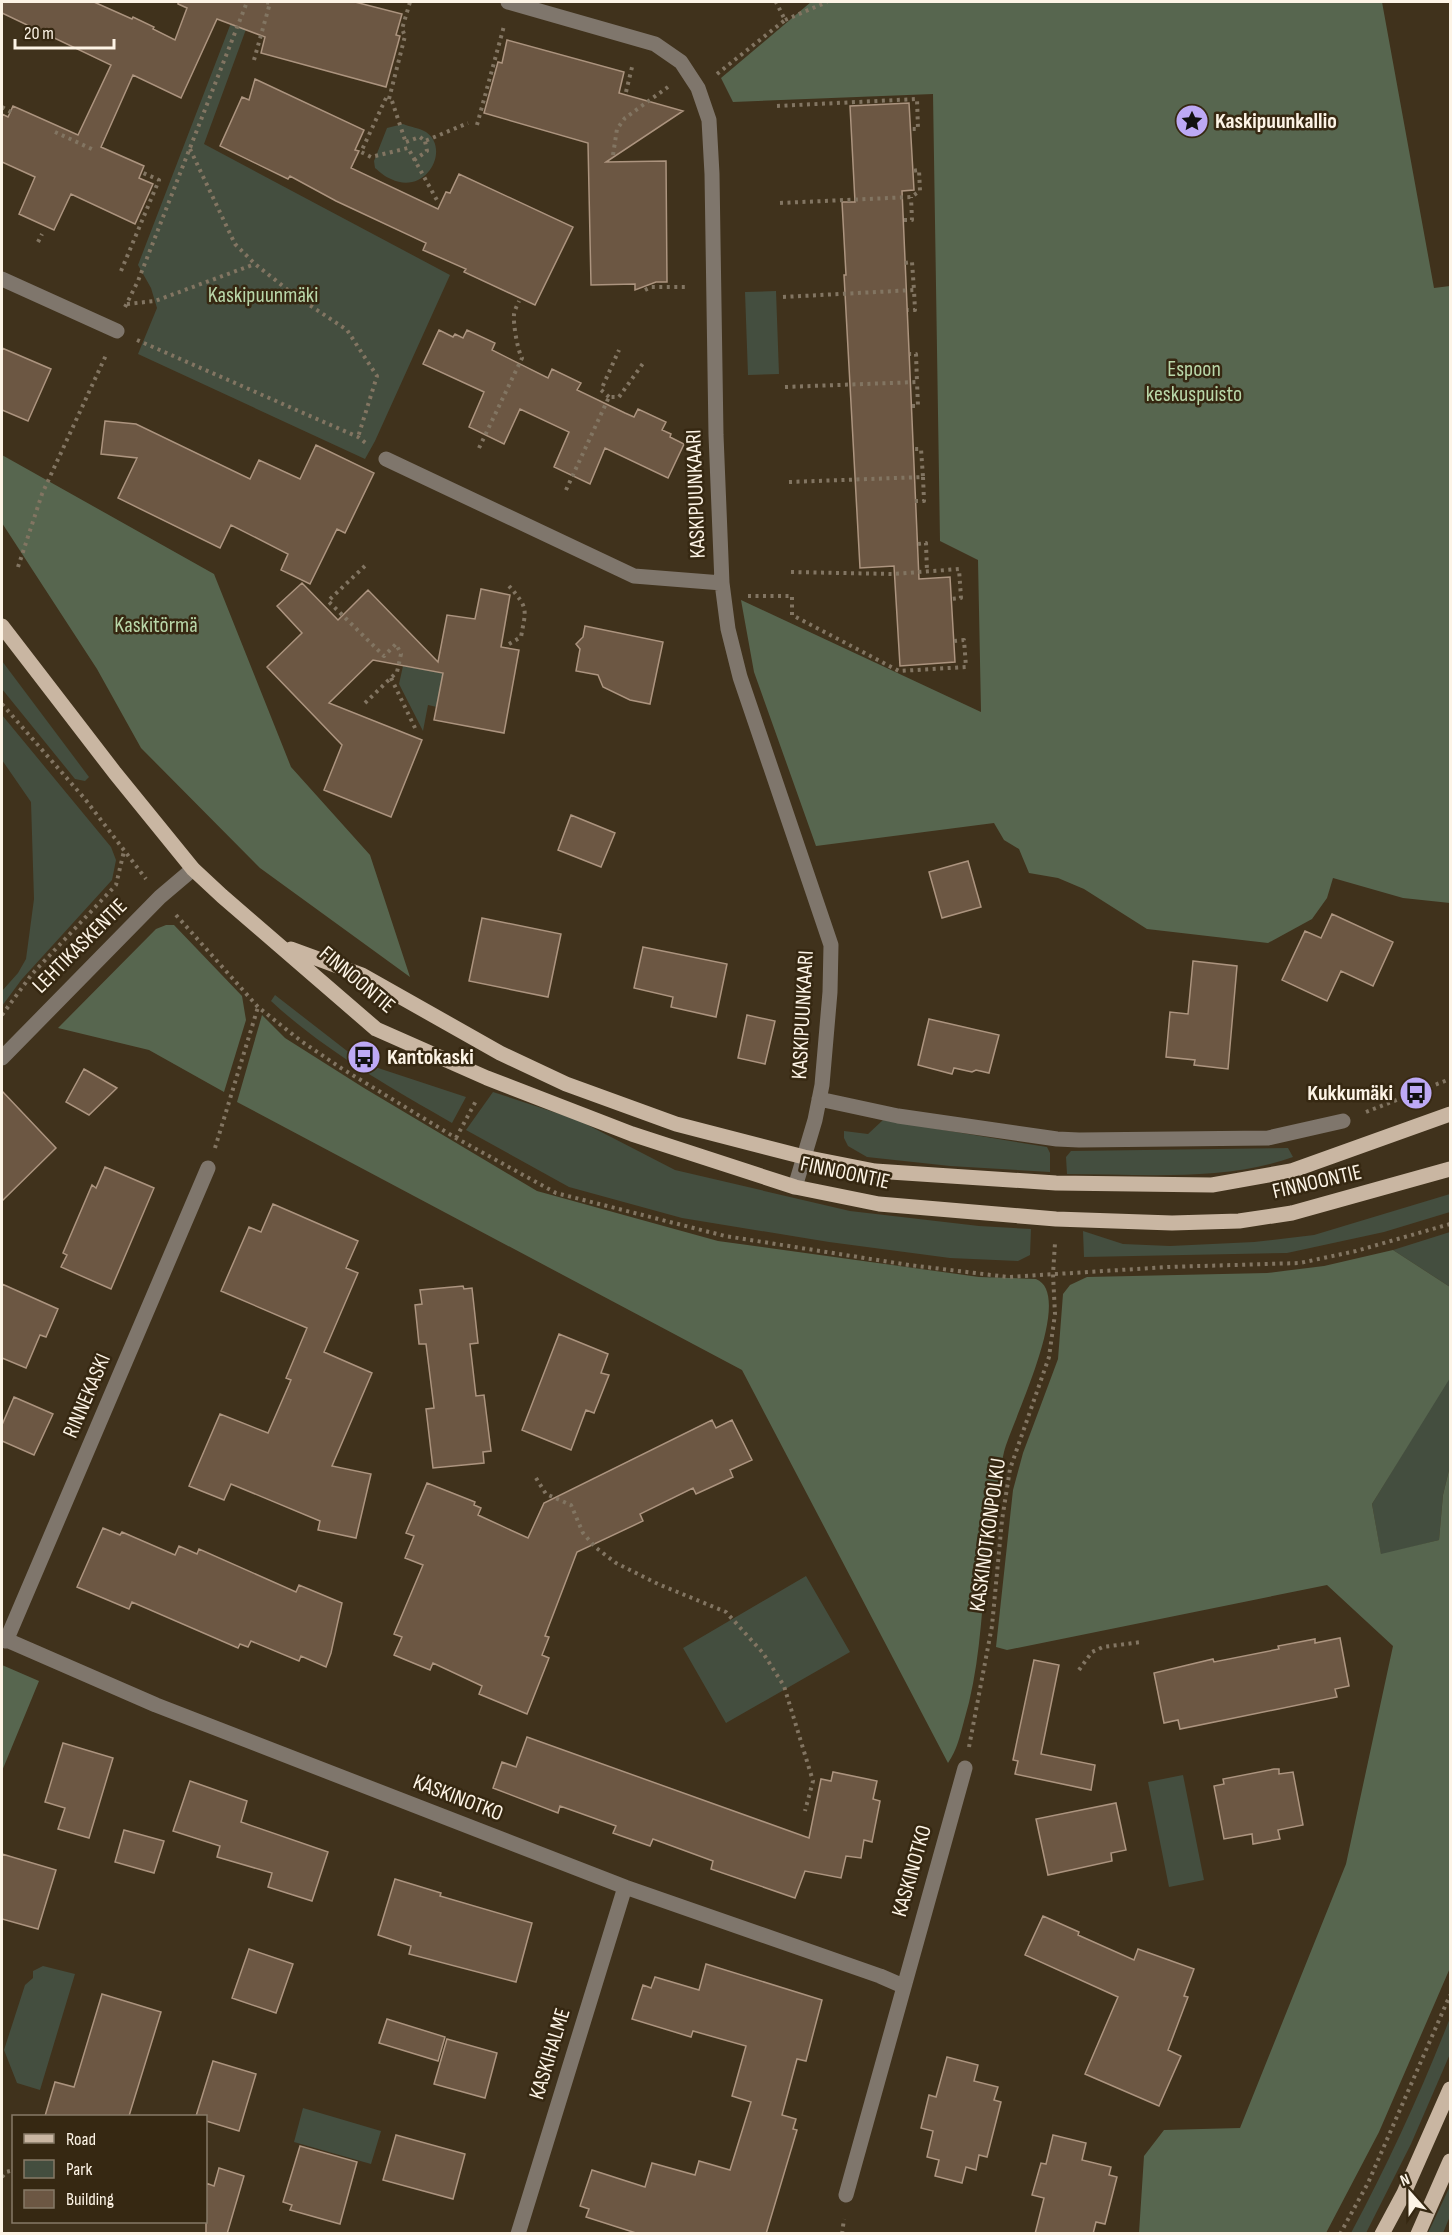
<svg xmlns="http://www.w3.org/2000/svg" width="1452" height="2235" font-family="'Sofia Sans Condensed',sans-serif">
  <rect width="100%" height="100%" fill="#40321c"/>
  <!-- green -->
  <path fill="#444e3f" d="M239,2H256L204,144L450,275L375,441L365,459L138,354L157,308L151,288L138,265Z
    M403,124C410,127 420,128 426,132C451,149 426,196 391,179C385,177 380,172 375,168L374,161L387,128Z
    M776,291L779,374L748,375L745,292Z
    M2,661L89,777L85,781L75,779L2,689Z
    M403,666L443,673L437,707L428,705L423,731L399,684Z
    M2,715L111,847L116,860L112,880L22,979L2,1006V991L18,973L26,959L34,899L31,802L2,760Z
    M275,995L351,1054L372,1066L466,1097L452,1123C388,1086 325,1051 271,1001Z
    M493,1092L578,1120L675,1170L850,1211L979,1226L1031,1229L1030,1255L1018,1261L950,1258L829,1242L682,1218L569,1187L466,1130Z
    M883,1120L1047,1147L1050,1153V1172L950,1166L867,1157L848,1146L844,1138V1131L868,1134Z
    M1288,1148L1293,1157C1224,1182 1139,1174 1067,1174L1066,1157L1071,1151Z
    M1450,1194V1212L1384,1232L1287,1253L1084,1257L1083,1231L1123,1244L1170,1246L1254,1242L1314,1235Z
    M1450,1232V1287L1393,1250Z
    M1450,1376V1466L1443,1495L1439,1540L1381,1555L1372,1504Z
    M806,1576L850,1652L726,1723L683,1648Z
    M1183,1775L1204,1880L1169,1887L1148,1782Z
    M43,1966L75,1974L40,2090L17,2083L4,2050L25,1985L33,1978V1971Z
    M1450,2018V2054L1411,2144L1366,2233H1351C1388,2164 1421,2092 1450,2018Z
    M303,2108L381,2131L371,2164L294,2142Z
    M1450,2186V2216L1443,2233H1428Z"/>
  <!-- forest -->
  <path fill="#57664f" d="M811,2H1382L1434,288L1450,286V903L1403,898L1333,878L1327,898L1312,919L1268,943L1147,929L1084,889L1058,878L1029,873L1019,849L1004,840L994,823L816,846L754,672L741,600L981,712L978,560L940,541L933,94L733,102L721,78Z
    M2,455L214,574L291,767L370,855L410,977L260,868L141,748L97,669L2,523Z
    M166,925H174L242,996L246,1020L224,1092L149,1050L58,1028L156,929Z
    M262,1015L285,1038L364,1088L537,1191L718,1241L979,1277L1036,1279C1076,1295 1011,1423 1004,1452C995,1490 989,1530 986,1569C981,1620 979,1671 964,1721C960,1736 957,1750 948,1763L742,1370L237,1102Z
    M1393,1250L1450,1287V1378L1372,1504L1381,1554L1439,1540L1443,1495L1450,1466V1968L1379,2132L1326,2233H1139L1144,2156L1164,2130L1240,2128L1346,1864L1393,1646L1327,1585L1007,1650L996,1647L1013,1490L1023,1453L1058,1359L1063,1294L1070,1285L1087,1277L1267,1273L1324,1266Z
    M2,1665L39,1681L2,1771Z"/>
  <!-- building -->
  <path fill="#6c5743" stroke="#ac947f" stroke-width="1.5" d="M2,2H94L132,19L133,17L154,27L153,29L175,40L187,8L178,4V2H355L402,14L396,35L400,36L386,87L261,53L265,37L217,19L181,98L133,75L101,147L144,166L139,178L153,184L135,224L71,194L54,230L19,214L35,177L2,162V114L8,117L13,106L78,135L111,65L2,13Z
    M507,40L624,72L619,93L683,111L606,162L666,161L667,282H656L635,290V284L591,285L588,143L484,113L498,62L502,63Z
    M255,79L364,130L355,150L359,151L351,168L438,209L446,192L450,193L459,174L573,227L535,305L464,272L466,269L423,250L426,243L336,201L290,176L288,179L220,146L242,97L249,100Z
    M909,103L914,190L902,191L919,579L950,577L955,662L900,666L894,566L860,568L844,275H846L842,202H855L850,106Z
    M439,330L453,337L455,334L463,338L467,330L495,343L492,350L548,378L552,369L581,383L577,390L625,413L634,417L638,409L666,422L662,430L671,434L670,437L684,444L668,478L605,448L590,484L554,467L569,432L520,409L504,444L469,427L484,392L423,364Z
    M2,348L51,369L28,421L2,410Z
    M105,421L136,424L250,479L259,460L300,479L316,445L374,473L345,533L337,529L310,584L281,570L288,554L231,525L220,548L118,498L137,458L101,454Z
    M302,583L338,620L368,590L438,662L447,615L475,619L481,589L510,595L501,647L519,650L504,733L434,720L443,673L373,660L329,703L422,740L391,817L324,790L342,745L267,667L302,633L277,606Z
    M585,626L663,642L650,704L630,700L603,687L598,675L576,671L580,649L576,644L583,637Z
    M571,815L615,833L601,867L558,850Z
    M968,861L981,907L942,918L929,872Z
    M1332,914L1393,942L1373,986L1341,971L1327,1001L1282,980L1305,931L1321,938Z
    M482,918L561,934L548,997L469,981Z
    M643,947L727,964L716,1017L671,1007L673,997L634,988Z
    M1193,961L1237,966L1228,1069L1194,1065L1195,1060L1166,1057L1170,1012L1188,1014Z
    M747,1015L775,1021L765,1064L738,1058Z
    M929,1019L999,1035L989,1073L976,1070L972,1072L954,1068L952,1074L918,1065Z
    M84,1069L117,1088L89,1115L66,1102Z
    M2,1091L56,1148L2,1201Z
    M105,1167L154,1188L111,1289L61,1267L67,1255L63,1253L92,1185L96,1188Z
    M273,1204L358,1241L346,1268L358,1273L324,1352L372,1373L332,1466L371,1474L356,1538L318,1530L320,1521L231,1484L224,1500L189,1486L220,1414L268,1433L291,1380L286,1378L307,1328L221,1291L249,1227L261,1232Z
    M2,1284L58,1309L46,1337L40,1335L26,1368L2,1358Z
    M463,1286L464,1289L472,1288L478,1343L470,1344L476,1396L484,1395L491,1451L483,1452L484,1463L433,1468L426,1409L434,1408L426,1344H419L415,1305L422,1304L420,1290Z
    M559,1334L608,1354L601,1373L609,1375L594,1413L586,1410L571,1450L522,1430Z
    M14,1397L53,1414L34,1455L2,1441V1425Z
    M712,1420L716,1428L732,1420L752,1460L730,1470L733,1477L696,1494L693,1488L640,1514L643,1521L577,1552L545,1636L549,1637L542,1655L549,1658L527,1714L479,1694L482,1686L433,1663L430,1670L394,1655L402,1637L394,1634L423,1565L405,1558L414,1536L406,1533L427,1483L475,1502L474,1505L481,1508L478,1515L528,1538L544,1503Z
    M103,1528L120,1535L122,1532L175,1555L179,1546L197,1554L199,1549L296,1592L299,1585L342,1603L331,1653L326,1667L301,1656L299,1661L251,1641L248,1647L240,1644L238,1648L132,1602L129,1609L77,1587Z
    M1340,1638L1349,1686L1335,1689L1337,1697L1180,1729L1178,1720L1164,1723L1154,1673L1213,1659L1214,1662L1279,1649L1278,1646L1315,1639V1643Z
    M1034,1660L1059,1665L1041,1754L1095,1765L1091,1790L1015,1774L1018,1761L1013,1760Z
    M527,1737L809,1838L821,1779L831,1781L833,1772L877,1781L873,1799L880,1801L872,1842L864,1840L861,1858L846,1856L841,1878L805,1871L795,1898L711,1869L713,1861L653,1839L650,1846L613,1833L616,1826L560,1806L558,1813L493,1788L502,1762L516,1767Z
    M63,1743L113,1758L89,1838L58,1829L65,1808L45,1802Z
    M1274,1769H1279V1774L1293,1772L1303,1825L1278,1830L1280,1839L1253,1844L1252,1834L1224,1839L1214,1786L1224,1784L1223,1779Z
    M190,1781L247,1801L241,1822L328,1852L312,1901L268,1887L272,1873L217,1857L220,1846L173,1831Z
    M1116,1803L1126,1850L1111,1853L1112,1861L1048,1875L1036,1819Z
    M124,1830L164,1841L154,1873L115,1862Z
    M2,1854L56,1870L38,1929L2,1919Z
    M395,1879L441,1893L440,1896L532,1923L516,1982L409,1954L411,1946L378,1935Z
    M1043,1916L1079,1932L1078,1935L1134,1960L1138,1949L1194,1969L1184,1996L1188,1997L1168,2050L1181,2056L1159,2106L1085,2074L1118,1997L1025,1955Z
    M249,1949L293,1964L276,2013L232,1998Z
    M706,1964L822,2000L806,2061L797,2059L782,2115L796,2119L793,2129L797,2130L766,2234H639L586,2217L589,2209L580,2206L592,2170L645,2187L652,2163L695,2175L699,2161L730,2170L751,2102L732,2096L746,2046L693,2031L691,2037L632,2019L643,1985L651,1988L655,1977L699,1990Z
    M102,1994L161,2012L129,2116H45L55,2082L74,2087Z
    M387,2019L445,2037L438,2061L379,2043Z
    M447,2039L497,2053L485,2098L434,2084Z
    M947,2057L978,2065L974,2081L998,2087L994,2100L1001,2102L987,2157L979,2155L976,2170L966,2167L962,2183L935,2176L939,2160L927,2157L933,2131L921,2128L929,2095L936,2097Z
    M213,2061L256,2074L239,2131L206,2121V2116H196Z
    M396,2135L465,2154L453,2199L383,2180Z
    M1053,2135L1086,2143L1082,2160L1111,2167L1109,2175L1117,2177L1105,2224L1096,2222L1093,2234H1035L1044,2198L1032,2195L1041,2163L1046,2164Z
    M300,2146L357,2162L340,2224L290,2210L292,2205L283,2202Z
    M219,2168L244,2176L227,2234H206V2183L214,2186Z"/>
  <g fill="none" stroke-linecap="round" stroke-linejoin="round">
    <!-- path -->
    <path stroke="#827562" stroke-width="4" stroke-dasharray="3 4.5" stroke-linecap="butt" d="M785,20L827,2
      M254,60L270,3L265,2
      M717,74L785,20L776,2
      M626,92L633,63
      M386,98L361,152L371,157L408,148L438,202
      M389,99L405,36L402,29L410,2
      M392,101L406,143
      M777,106L917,99L918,129H911
      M2,107L11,112
      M477,125L504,26
      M55,132L94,150
      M406,142L420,137L425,141L468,123
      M190,149L235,244L255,264L293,294L347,330L377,376L358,437
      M613,155L617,129L625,118L668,87
      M414,160L427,151L425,141
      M780,203L911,197L920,191L919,170L912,171
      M904,220H912L911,197
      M38,242L42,234
      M905,263L912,262L914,290
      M121,271L159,180L141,172
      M645,290L651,287H689
      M783,297L914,290L915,310H908
      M127,304L155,301L255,264
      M125,307L138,281L247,2
      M137,340L358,437L367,444
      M785,387L917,382L916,354H910
      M609,397L601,390L619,350
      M912,406H918L917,382
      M479,448L522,358C518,352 513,324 514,315C514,311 517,306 519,301
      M789,482L923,477L921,449H914
      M566,490L609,397H619L644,362
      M915,501H924L923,477
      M918,544L926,543L927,572
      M18,567L42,494L107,353
      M791,572L893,574L959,569L961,598L951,599
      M748,596H792V615L899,671L966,667L964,640L954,641
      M509,644L521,637C526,609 529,609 509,586
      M391,678L417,732
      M365,703L397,672L401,654L396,644L384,656L328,601L367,564
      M2,704L85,799L146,879
      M176,915L258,1007L301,1041L341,1068L456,1138L556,1193L725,1236L909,1265L1008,1277L1168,1267L1300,1263L1356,1251L1450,1224
      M2,1015L32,974L116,885L124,851
      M1366,1112L1450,1079
      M456,1138L477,1099
      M215,1148L258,1007
      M536,1478L546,1494L571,1505L583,1533L595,1547L616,1563L658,1584L726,1612L763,1653L784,1686L813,1781L805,1811
      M1079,1670L1092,1652L1103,1647L1141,1642
      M969,1747L992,1626L1002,1520L1010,1469L1049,1357L1055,1314L1053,1274L1055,1243
      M2,2177L6,2172L14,2170
      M842,2234L844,2219
      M1340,2234L1368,2183L1450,1995"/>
    <!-- street -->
    <path stroke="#7f766c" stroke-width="15" d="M508,2L655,44L681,62L698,88L709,120L712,174L716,435L722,583L728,629L740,677L831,945L830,992L822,1085L815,1120L795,1187
      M2,279L117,331
      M386,459L634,576L722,583
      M2,1058L160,897L193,869
      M819,1099L898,1116L1057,1139L1079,1140L1268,1138L1343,1121
      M2,1638L156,1705L625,1887L880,1976L903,1986
      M6,1641L208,1168
      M846,2195L965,1768
      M518,2234L625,1887"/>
    <!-- primary -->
    <path stroke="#c9b6a2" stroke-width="15" d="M2,626L115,773L193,869L222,896L376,1029L487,1078L632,1134L795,1187L879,1204L1056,1219L1172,1223L1239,1221L1292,1213L1450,1169
      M291,949L362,975L500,1053L566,1084L676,1124L804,1157L875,1171L1056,1183L1212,1185L1291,1171L1450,1114
      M1382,2234L1404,2193L1450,2089
      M1418,2234L1450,2161"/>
  </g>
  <!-- icons -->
  <defs>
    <symbol id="sight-disc" viewBox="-11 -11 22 22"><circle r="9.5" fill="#bda9f5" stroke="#362812"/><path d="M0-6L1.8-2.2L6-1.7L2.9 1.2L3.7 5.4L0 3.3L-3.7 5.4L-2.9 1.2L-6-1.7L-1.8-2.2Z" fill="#111"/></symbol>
    <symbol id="bus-disc" viewBox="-11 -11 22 22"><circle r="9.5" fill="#bda9f5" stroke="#362812"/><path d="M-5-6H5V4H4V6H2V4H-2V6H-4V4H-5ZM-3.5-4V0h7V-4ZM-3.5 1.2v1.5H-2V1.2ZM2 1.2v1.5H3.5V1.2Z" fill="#111"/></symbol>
  </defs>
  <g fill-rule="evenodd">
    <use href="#sight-disc" x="1173" y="102" width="38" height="38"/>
    <use href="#bus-disc" x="345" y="1038" width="38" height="38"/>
    <use href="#bus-disc" x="1397" y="1074" width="38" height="38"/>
  </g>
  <g text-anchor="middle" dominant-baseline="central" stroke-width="5" stroke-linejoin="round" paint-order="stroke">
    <!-- poi labels -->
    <g font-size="22" font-weight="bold" fill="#fdf4e6" stroke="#362812" text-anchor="start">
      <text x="1215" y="121">Kaskipuunkallio</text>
      <text x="387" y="1057">Kantokaski</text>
      <text x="1393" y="1093" text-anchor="end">Kukkumäki</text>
    </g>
    <!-- park labels -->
    <g font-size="22" fill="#b9d7a9" stroke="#362812">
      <text x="263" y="295">Kaskipuunmäki</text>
      <text x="1194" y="369">Espoon<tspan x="1194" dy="25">keskuspuisto</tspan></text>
      <text x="156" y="625">Kaskitörmä</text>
    </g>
    <!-- street labels -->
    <g font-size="22" fill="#fdf4e6" stroke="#362812">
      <text transform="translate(696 494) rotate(-92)">KASKIPUUNKAARI</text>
      <text transform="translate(80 946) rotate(-45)">LEHTIKASKENTIE</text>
      <text transform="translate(357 980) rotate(40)">FINNOONTIE</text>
      <text transform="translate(803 1015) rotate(-87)">KASKIPUUNKAARI</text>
      <text transform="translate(845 1173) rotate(12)">FINNOONTIE</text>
      <text transform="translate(1317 1182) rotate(-13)">FINNOONTIE</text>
      <text transform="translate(87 1396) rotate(-67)">RINNEKASKI</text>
      <text transform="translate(988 1535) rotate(-82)">KASKINOTKONPOLKU</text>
      <text transform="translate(458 1798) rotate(21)">KASKINOTKO</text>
      <text transform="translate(912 1871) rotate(-74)">KASKINOTKO</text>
      <text transform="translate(550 2054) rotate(-73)">KASKIHALME</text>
    </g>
  </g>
  <!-- border -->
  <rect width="1452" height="2235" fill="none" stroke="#fdf4e6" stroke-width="6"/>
  <!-- legend -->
  <rect x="12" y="2115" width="195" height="108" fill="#362812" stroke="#867a67" stroke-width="1.5"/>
  <rect x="24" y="2134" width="30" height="9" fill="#c9b6a2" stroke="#867a67" stroke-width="1.5"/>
  <text x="66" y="2145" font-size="18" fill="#fdf4e6">Road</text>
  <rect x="24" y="2160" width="30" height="18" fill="#444e3f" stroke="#867a67" stroke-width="1.5"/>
  <text x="66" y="2175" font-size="18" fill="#fdf4e6">Park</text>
  <rect x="24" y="2190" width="30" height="18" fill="#6c5743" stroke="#867a67" stroke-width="1.5"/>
  <text x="66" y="2205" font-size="18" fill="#fdf4e6">Building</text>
  <!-- north arrow -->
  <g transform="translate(1410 2193) rotate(339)" stroke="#362812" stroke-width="4.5" paint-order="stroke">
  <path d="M0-4.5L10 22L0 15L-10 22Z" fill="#fdf4e6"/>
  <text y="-9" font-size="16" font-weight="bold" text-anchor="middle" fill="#fdf4e6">N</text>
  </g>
  <!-- scale -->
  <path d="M15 39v9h99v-9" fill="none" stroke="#fdf4e6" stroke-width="3"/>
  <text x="24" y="39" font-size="18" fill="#fdf4e6" stroke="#362812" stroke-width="4.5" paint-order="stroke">20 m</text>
</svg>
